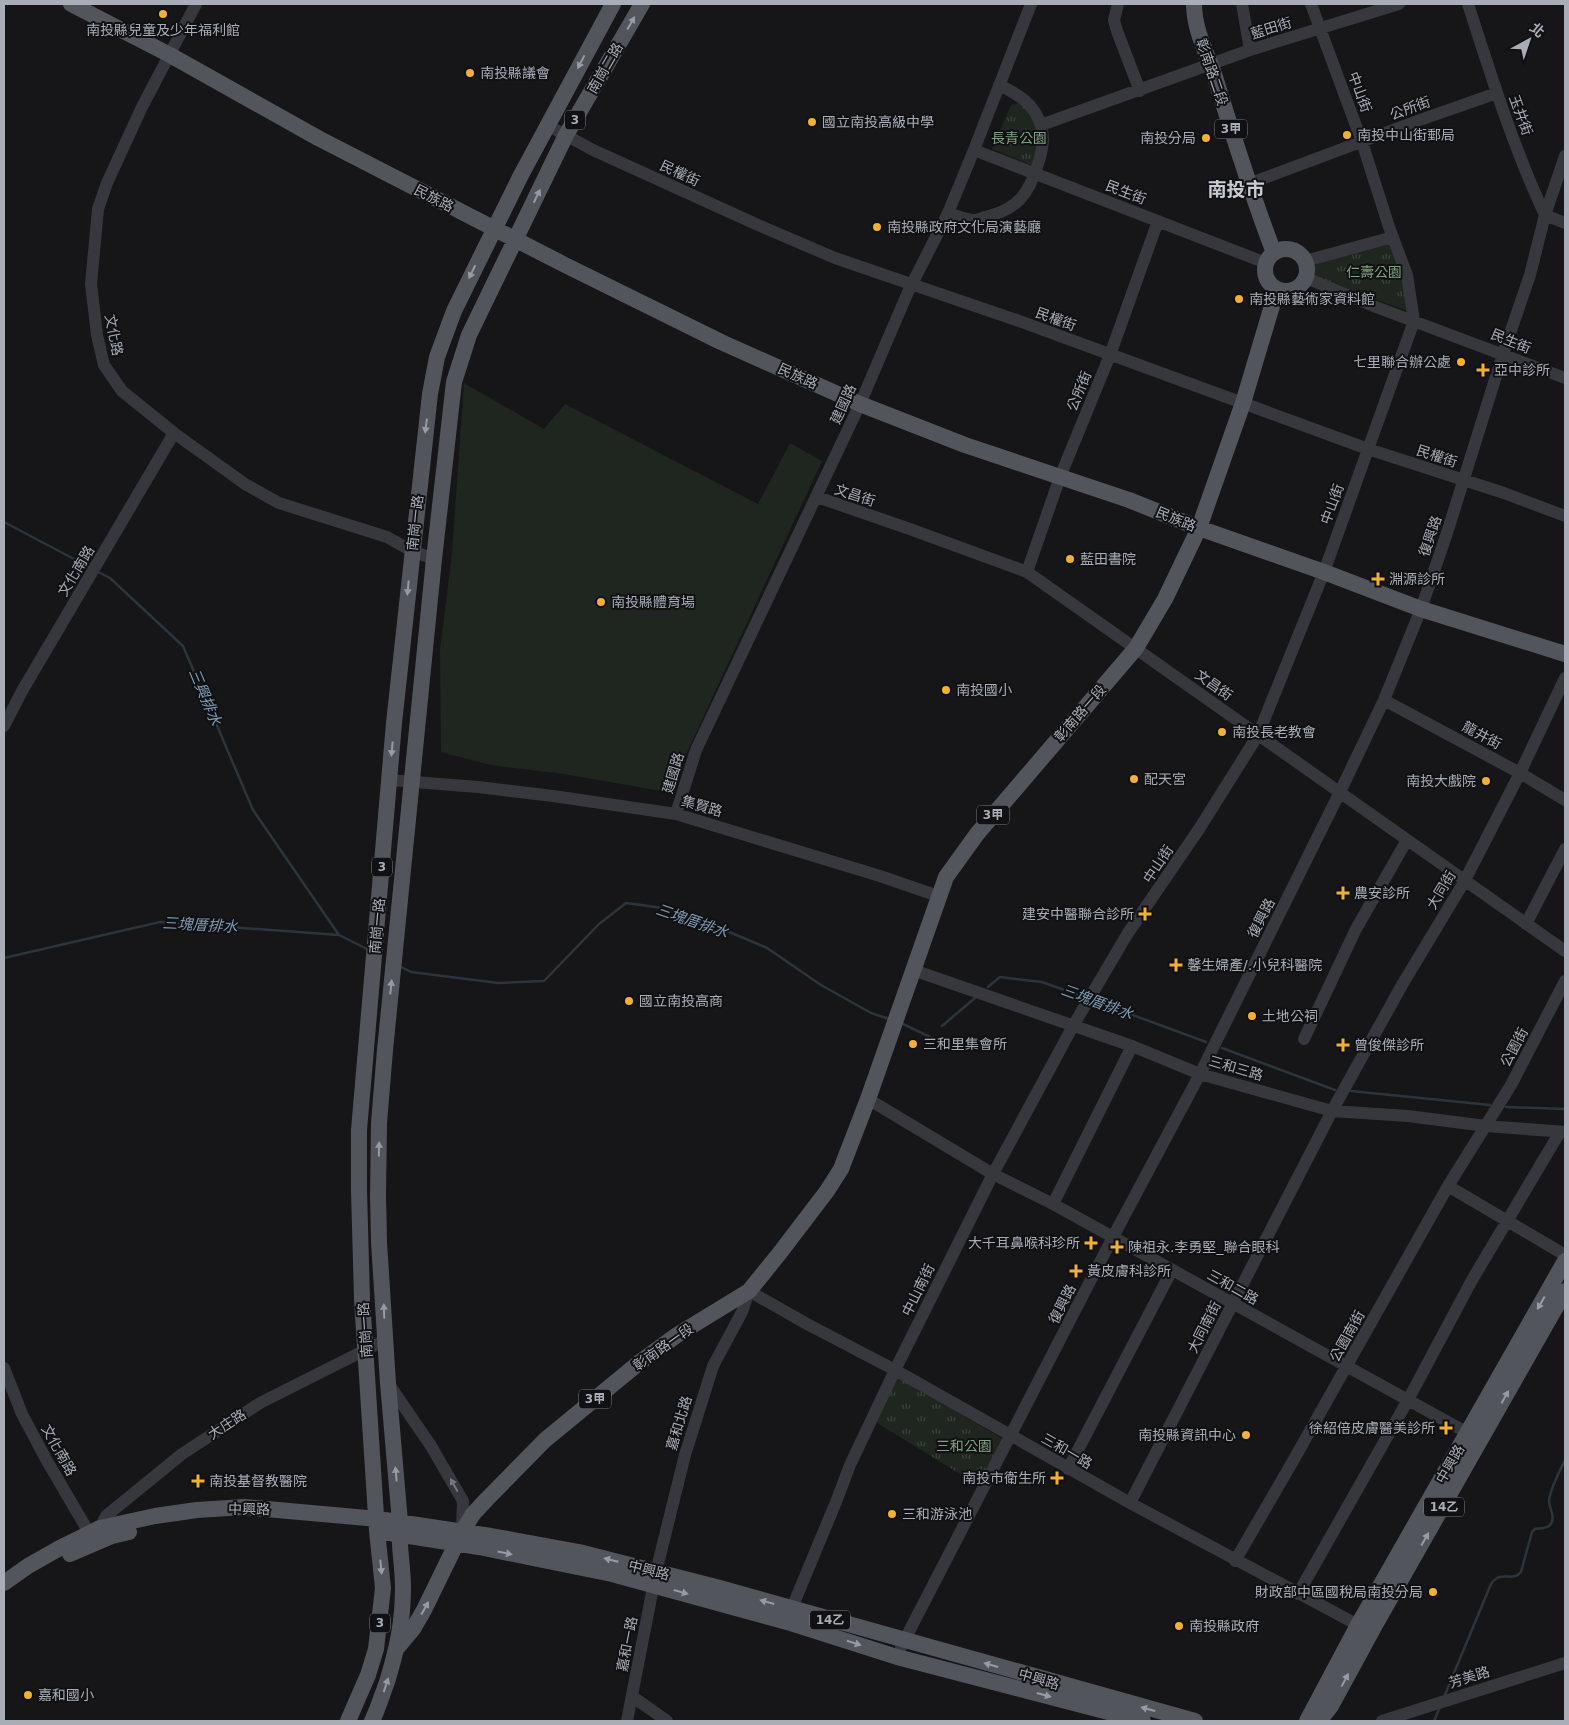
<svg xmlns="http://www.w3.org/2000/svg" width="1569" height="1725" font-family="'DejaVu Sans','Noto Sans TC',sans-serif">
  <defs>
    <pattern id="grass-tufts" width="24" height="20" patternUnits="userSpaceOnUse" patternTransform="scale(1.25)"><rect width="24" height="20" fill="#1e261f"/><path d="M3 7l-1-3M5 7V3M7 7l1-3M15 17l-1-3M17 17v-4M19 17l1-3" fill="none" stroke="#3c433d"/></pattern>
  </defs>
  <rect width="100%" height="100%" fill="#161618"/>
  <!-- grass -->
  <path fill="url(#grass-tufts)" d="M1018,103C1031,110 1042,128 1041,143C1041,150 1036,159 1034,166L992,149L1011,105Z
    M1389,241L1400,270L1410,312L1314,277L1312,265Z
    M895,1376L1003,1439L978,1485L874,1421Z"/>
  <!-- pitch -->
  <path fill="#1e261f" d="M464,383L544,429L565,404L758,504L790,443L822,461L682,763L672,793L564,774L490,765L441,752L440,650L452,553Z"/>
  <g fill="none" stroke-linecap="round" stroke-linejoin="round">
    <!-- stream -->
    <path stroke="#2c353c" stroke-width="2.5" d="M4,522L91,568
      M98,572L110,578L183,646L253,810L339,935
      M4,958L160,922L339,935L367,949
      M401,967L411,972L498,983L544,981L599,924L626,903L663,908L715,926L767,948L821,985L871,1013L889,1019
      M988,987L1000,977L1042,982L1084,997
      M1092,1000L1206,1042
      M901,1023L930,1037
      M942,1026L975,998
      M1222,1048L1335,1090
      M1351,1091L1490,1105
      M1506,1107L1565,1109
      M1444,1697L1491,1584C1501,1569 1512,1583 1521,1572L1532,1532L1535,1529C1539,1528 1547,1529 1550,1525C1556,1519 1550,1509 1549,1502C1549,1491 1560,1470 1565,1460
      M1434,1721L1440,1707"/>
    <!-- minor -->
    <path stroke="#37383d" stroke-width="12" d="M196,4L142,107L107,183L98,209L91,284L97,335L104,365L122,391L174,433L245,484L279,503L387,537L412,551L434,559
      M1118,4L1114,20L1117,31L1140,91
      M1242,4L1250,50
      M1468,4C1491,75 1513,147 1545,215L1565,223
      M547,125L593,150L758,225L835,258L1022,322L1368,449L1504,493L1565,516
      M1041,125L1250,50L1399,4
      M974,150L1266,263
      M1248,184L1417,121L1497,93
      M948,213C956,215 966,220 974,220C977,220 982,218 985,217C1017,210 1029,194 1038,164C1042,151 1045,139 1041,126C1035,104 1018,94 999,85
      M1305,261L1393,237
      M1306,278L1376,307L1565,378
      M817,497L907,528L1027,572L1565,951
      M1027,572L1060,477L1110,355L1158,221
      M1384,700L1520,773L1565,800
      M4,726L22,691L174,433
      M389,780L478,787L553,796L676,814L880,876L938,896
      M676,814L696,750L860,404L908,292L948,213L974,150L1031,4
      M1526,924L1565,849
      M913,970L1132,1046L1200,1074L1332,1111L1408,1116L1486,1126L1565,1132
      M1304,1039L1356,929L1407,840
      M868,1099L993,1174L1053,1204L1475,1437
      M1448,1186L1565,1255
      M1053,1204L1132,1046
      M4,1368L22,1414L47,1461L94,1541
      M388,1383L431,1446L463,1501L462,1532
      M1068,1469L1172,1270
      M1130,1503L1332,1111L1402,985L1464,882L1520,773L1565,678
      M104,1531L100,1528L106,1516L182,1454L260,1403L385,1340
      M1235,1561L1293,1461L1448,1186L1511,1085L1565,981
      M1298,1594L1408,1400L1472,1280L1560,1132
      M789,1615L836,1502L850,1465L895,1370L993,1174L1073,1026L1128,933L1199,829L1258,735L1324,572L1414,321L1407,275L1389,227L1362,142L1311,4
      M901,1647L1113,1237L1200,1074L1340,792L1384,700L1421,609L1447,533L1503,354L1530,275L1545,215L1565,156
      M633,1697L667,1721
      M627,1721L656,1572L685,1455L713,1366L742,1312L749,1291L807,1324L895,1370L1012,1436L1130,1503L1358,1625L1366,1626
      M1382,1721L1565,1663"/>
    <!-- major -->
    <path stroke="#53555c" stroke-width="16" d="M71,4L170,55L318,138L565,265L721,342L860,404L965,445L1129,500L1199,528L1324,572L1421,609L1565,654
      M1194,4C1194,30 1207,53 1215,77C1233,136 1252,195 1274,253
      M1265 270a21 21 0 1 1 42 0a21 21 0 1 1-42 0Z
      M390,1533L479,1547L612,1574L787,1622L897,1657L1143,1721
      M70,1554L112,1536L129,1532
      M4,1583L28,1566L58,1549L100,1528L155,1516L197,1510L244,1507L378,1519L491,1536L579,1552L716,1587L1195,1721
      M398,1647L413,1629L424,1610L462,1532L473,1514L487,1499L545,1440L640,1362L677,1335L749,1291L779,1254L827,1191L841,1169L868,1099L946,877L977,834L1136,648L1165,599L1199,528L1243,403L1277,289
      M348,1721L368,1675L376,1649L383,1588L377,1531L362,1299L359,1190V1130L394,723L430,394L437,357L454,311L520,177L613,4
      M372,1721C378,1709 382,1695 387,1682C397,1649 403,1623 403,1587C403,1566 398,1544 400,1522L388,1383L379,1242L378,1196L379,1123L385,1050L434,559L454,382L469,335L566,135L642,4
      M1307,1721L1358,1625L1565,1261
      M1319,1721L1331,1706L1374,1627L1565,1291"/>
  </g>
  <!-- one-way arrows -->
  <defs><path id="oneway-solid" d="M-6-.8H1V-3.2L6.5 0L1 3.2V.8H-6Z" transform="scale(1.25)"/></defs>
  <g fill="#979ba6">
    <use href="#oneway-solid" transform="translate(631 23) rotate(-60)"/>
    <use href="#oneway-solid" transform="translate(581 62) rotate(118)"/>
    <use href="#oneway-solid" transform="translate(537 196) rotate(-64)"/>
    <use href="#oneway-solid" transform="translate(472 272) rotate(116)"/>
    <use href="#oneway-solid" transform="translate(426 426) rotate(97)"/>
    <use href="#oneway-solid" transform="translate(408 588) rotate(95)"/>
    <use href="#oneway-solid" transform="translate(392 749) rotate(95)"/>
    <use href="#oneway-solid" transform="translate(391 987) rotate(-84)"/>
    <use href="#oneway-solid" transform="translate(379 1149) rotate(-89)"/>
    <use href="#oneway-solid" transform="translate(1541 1303) rotate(120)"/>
    <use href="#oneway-solid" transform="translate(384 1311) rotate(-92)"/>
    <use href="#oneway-solid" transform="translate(1505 1397) rotate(-61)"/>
    <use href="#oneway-solid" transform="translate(396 1474) rotate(-95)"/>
    <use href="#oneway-solid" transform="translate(1425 1539) rotate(-60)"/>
    <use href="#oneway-solid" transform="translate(505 1553) rotate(12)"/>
    <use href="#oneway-solid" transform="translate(611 1560) rotate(-166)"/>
    <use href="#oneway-solid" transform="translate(381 1567) rotate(84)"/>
    <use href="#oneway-solid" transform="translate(681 1592) rotate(16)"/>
    <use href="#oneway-solid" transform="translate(767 1602) rotate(-164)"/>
    <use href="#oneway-solid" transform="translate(425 1608) rotate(-61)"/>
    <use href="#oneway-solid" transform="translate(854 1643) rotate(18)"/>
    <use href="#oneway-solid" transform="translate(991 1665) rotate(-164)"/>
    <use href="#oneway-solid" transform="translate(1345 1680) rotate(-62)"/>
    <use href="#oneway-solid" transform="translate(386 1685) rotate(-72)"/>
    <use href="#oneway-solid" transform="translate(1044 1695) rotate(15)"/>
    <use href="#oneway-solid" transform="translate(1148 1709) rotate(-165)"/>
  </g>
  <use fill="#757881" href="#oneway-solid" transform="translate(454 1485) rotate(-119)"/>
  <!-- markers -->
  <g fill="#f2b134" stroke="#111113" stroke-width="2">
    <circle cx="163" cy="14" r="5"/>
    <circle cx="470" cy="73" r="5"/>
    <circle cx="812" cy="122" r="5"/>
    <circle cx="1347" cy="135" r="5"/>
    <circle cx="1206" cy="138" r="5"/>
    <circle cx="877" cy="227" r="5"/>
    <circle cx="1239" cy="299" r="5"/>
    <circle cx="1461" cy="362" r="5"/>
    <path d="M1480.5 362.5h5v5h5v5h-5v5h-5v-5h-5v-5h5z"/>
    <circle cx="1070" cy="559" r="5"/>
    <path d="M1375.5 571.5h5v5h5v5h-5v5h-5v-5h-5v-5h5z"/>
    <circle cx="601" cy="602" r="5"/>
    <circle cx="946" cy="690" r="5"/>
    <circle cx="1222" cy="732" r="5"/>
    <circle cx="1134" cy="779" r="5"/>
    <circle cx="1486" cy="781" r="5"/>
    <path d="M1340.5 885.5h5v5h5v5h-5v5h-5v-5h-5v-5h5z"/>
    <path d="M1142.5 906.5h5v5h5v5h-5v5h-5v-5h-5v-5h5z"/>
    <path d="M1173.5 957.5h5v5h5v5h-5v5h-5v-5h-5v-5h5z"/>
    <circle cx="629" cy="1001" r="5"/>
    <circle cx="1252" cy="1016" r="5"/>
    <circle cx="913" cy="1044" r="5"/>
    <path d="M1340.5 1037.5h5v5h5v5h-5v5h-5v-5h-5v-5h5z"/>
    <path d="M1088.5 1235.5h5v5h5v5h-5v5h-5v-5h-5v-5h5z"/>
    <path d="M1114.5 1239.5h5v5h5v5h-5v5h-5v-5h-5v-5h5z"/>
    <path d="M1073.5 1263.5h5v5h5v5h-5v5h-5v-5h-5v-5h5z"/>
    <path d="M1443.5 1420.5h5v5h5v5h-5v5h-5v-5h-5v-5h5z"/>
    <circle cx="1246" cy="1435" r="5"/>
    <path d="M1054.5 1470.5h5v5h5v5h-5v5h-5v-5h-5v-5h5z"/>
    <path d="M195.5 1473.5h5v5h5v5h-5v5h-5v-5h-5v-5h5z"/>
    <circle cx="892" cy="1514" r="5"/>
    <circle cx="1433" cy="1592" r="5"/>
    <circle cx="1179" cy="1626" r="5"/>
    <circle cx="28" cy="1695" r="5"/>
  </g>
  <g text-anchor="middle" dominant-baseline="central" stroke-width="4" stroke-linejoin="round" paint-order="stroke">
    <!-- shield labels -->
    <g fill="#111113" stroke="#7b7e86" stroke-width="1">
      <rect x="565" y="110.5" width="20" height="19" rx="4"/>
      <rect x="1215" y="119.5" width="32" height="19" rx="4"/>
      <rect x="977" y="805.5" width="32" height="19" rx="4"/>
      <rect x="372" y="857.5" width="20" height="19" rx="4"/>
      <rect x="579" y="1389.5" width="32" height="19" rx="4"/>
      <rect x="1424" y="1497.5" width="40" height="19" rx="4"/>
      <rect x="810" y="1610.5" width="40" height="19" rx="4"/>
      <rect x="370" y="1613.5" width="20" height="19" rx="4"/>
    </g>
    <g font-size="12" font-weight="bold" fill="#a8adb8">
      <text x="575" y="120">3</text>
      <text x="1231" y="129">3甲</text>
      <text x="993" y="815">3甲</text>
      <text x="382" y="867">3</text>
      <text x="595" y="1399">3甲</text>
      <text x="1444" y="1507">14乙</text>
      <text x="830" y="1620">14乙</text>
      <text x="380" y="1623">3</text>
    </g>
    <!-- street labels -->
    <g font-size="14" fill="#a8adb8" stroke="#111113">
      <text transform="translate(1271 28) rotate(-17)">藍田街</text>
      <text transform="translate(605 68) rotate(-60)">南崗二路</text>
      <text transform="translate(1212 72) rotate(71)">彰南路二段</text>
      <text transform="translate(1360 92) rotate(70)">中山街</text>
      <text transform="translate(1410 108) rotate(-20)">公所街</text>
      <text transform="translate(1521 115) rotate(70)">玉井街</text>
      <text transform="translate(680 173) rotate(25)">民權街</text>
      <text transform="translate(1126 192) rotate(21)">民生街</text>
      <text transform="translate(434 198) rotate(27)">民族路</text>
      <text transform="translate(1056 319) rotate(20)">民權街</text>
      <text transform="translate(114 335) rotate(79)">文化路</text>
      <text transform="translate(1511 341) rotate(22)">民生街</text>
      <text transform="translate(798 376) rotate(24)">民族路</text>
      <text transform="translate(1079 391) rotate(-68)">公所街</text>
      <text transform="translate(843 404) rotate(-66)">建國路</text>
      <text transform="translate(1437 456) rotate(18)">民權街</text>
      <text transform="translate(855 495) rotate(18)">文昌街</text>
      <text transform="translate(1332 504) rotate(-70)">中山街</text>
      <text transform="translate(1176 519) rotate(22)">民族路</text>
      <text transform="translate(415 523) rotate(-84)">南崗一路</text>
      <text transform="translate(1430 536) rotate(-71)">復興路</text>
      <text transform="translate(76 571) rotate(-59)">文化南路</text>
      <text transform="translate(1214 685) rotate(35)">文昌街</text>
      <text transform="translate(1080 713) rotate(-49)">彰南路一段</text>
      <text transform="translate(1482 735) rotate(28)">龍井街</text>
      <text transform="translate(673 773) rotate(-73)">建國路</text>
      <text transform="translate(702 806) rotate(16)">集賢路</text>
      <text transform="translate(1158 864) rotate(-56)">中山街</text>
      <text transform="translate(1441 890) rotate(-59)">大同街</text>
      <text transform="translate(1261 918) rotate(-63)">復興路</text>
      <text transform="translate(377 926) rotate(-85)">南崗一路</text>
      <text transform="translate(1514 1047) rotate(-62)">公園街</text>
      <text transform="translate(1236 1068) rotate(16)">三和三路</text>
      <text transform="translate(1233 1287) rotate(29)">三和二路</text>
      <text transform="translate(918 1290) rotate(-64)">中山南街</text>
      <text transform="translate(1062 1304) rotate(-63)">復興路</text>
      <text transform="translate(1204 1327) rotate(-63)">大同南街</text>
      <text transform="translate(365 1330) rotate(-94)">南崗一路</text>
      <text transform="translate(1347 1336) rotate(-61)">公園南街</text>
      <text transform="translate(663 1347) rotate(-35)">彰南路一段</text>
      <text transform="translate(679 1423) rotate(-73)">嘉和北路</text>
      <text transform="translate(227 1424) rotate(-33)">大庄路</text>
      <text transform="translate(59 1450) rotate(61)">文化南路</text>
      <text transform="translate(1067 1451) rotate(30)">三和一路</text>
      <text transform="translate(1450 1464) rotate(-60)">中興路</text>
      <text transform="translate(249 1509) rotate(1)">中興路</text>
      <text transform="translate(649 1570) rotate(14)">中興路</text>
      <text transform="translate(627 1644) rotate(-79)">嘉和一路</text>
      <text transform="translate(1469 1677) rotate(-17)">芳美路</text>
      <text transform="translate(1039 1679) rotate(16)">中興路</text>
    </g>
    <!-- poi labels -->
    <g font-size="14" fill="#a8adb8" stroke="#111113" text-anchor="start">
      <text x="163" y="30" text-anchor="middle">南投縣兒童及少年福利館</text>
      <text x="480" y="73">南投縣議會</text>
      <text x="822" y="122">國立南投高級中學</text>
      <text x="1357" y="135">南投中山街郵局</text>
      <text x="1196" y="138" text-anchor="end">南投分局</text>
      <text x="887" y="227">南投縣政府文化局演藝廳</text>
      <text x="1249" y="299">南投縣藝術家資料館</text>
      <text x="1451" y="362" text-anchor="end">七里聯合辦公處</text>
      <text x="1494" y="370">亞中診所</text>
      <text x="1080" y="559">藍田書院</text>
      <text x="1389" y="579">淵源診所</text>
      <text x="611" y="602">南投縣體育場</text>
      <text x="956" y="690">南投國小</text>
      <text x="1232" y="732">南投長老教會</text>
      <text x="1144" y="779">配天宮</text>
      <text x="1476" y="781" text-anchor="end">南投大戲院</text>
      <text x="1354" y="893">農安診所</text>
      <text x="1134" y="914" text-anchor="end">建安中醫聯合診所</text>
      <text x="1187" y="965">馨生婦產/.小兒科醫院</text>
      <text x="639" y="1001">國立南投高商</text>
      <text x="1262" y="1016">土地公祠</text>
      <text x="923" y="1044">三和里集會所</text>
      <text x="1354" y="1045">曾俊傑診所</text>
      <text x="1080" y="1243" text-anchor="end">大千耳鼻喉科珍所</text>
      <text x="1128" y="1247">陳祖永.李勇堅_聯合眼科</text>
      <text x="1087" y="1271">黃皮膚科診所</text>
      <text x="1435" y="1428" text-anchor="end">徐紹倍皮膚醫美診所</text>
      <text x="1236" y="1435" text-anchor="end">南投縣資訊中心</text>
      <text x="1046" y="1478" text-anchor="end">南投市衛生所</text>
      <text x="209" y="1481">南投基督教醫院</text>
      <text x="902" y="1514">三和游泳池</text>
      <text x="1423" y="1592" text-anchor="end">財政部中區國稅局南投分局</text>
      <text x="1189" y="1626">南投縣政府</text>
      <text x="38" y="1695">嘉和國小</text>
    </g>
    <!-- park labels -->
    <g font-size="14" fill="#7fa381" stroke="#111113">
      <text x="1019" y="138">長青公園</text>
      <text x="1374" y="272">仁壽公園</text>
      <text x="964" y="1446">三和公園</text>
    </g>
    <!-- water labels -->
    <g font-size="15" font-style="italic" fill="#7f9bb3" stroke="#111113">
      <text transform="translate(205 697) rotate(67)">三興排水</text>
      <text transform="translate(692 921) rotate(19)">三塊厝排水</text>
      <text transform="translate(200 925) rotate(3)">三塊厝排水</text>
      <text transform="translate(1097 1002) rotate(20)">三塊厝排水</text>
    </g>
    <!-- district labels -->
    <g font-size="19" font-weight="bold" fill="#c9ccd4" stroke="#111113">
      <text x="1236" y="189">南投市</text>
    </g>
  </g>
  <!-- border -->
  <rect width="1569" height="1725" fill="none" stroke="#a8adb8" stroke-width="10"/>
  <!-- north arrow -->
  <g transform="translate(1529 40) rotate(40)" stroke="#111113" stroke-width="4" paint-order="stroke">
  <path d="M0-4L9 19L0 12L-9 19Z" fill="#a8adb8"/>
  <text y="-8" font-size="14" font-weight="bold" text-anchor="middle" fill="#a8adb8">北</text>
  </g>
</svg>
